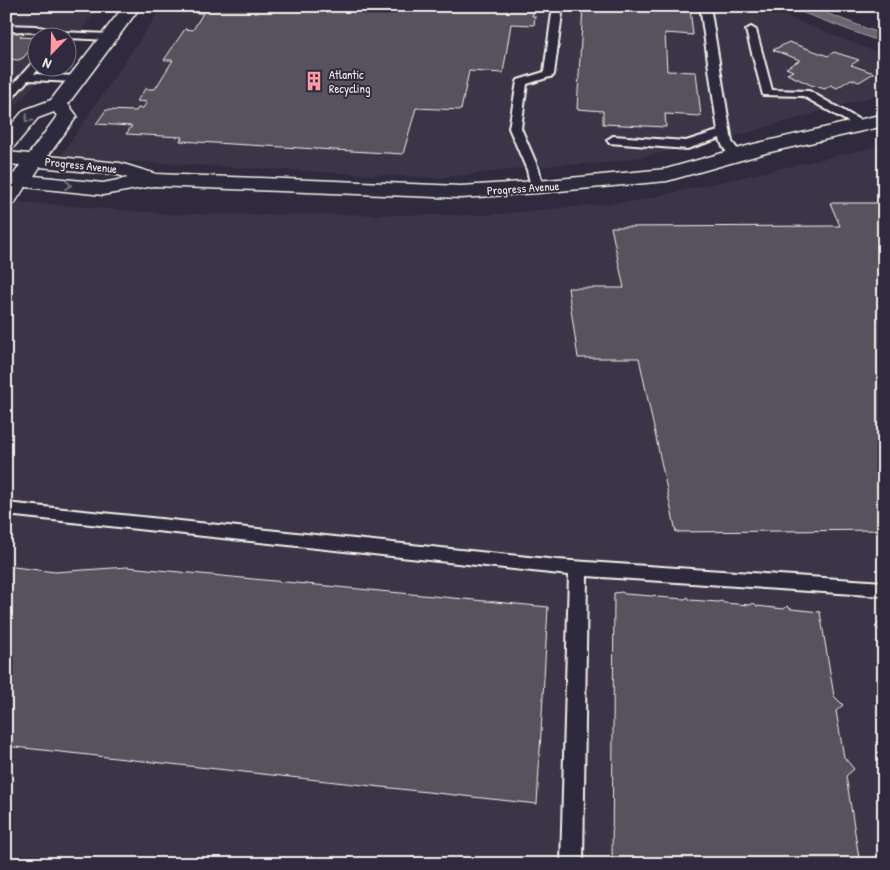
<svg xmlns="http://www.w3.org/2000/svg" width="890" height="870" font-family="'Patrick Hand',sans-serif">
  <rect width="100%" height="100%" fill="#2f2a3d"/>
  <filter id="ink" filterUnits="userSpaceOnUse"><feTurbulence type="fractalNoise" baseFrequency=".02" numOctaves="2"/><feDisplacementMap in="SourceGraphic" scale="10" xChannelSelector="R" yChannelSelector="G"/><feConvolveMatrix kernelMatrix="1 2 1 2 8 2 1 2 1" color-interpolation-filters="sRGB"/></filter>
  <g filter="url(#ink)">
    <!-- built -->
    <path fill="#3b3647" d="M6,6H100L68,47V38H38V68H50L6,117Z
      M163,6H759L884,55V93L712,143L610,163L557,165L437,178L59,158Z
      M884,145V864H6V201L173,214L486,215L636,201Z"/>
    <!-- water -->
    <path fill="#6a6670" stroke="#a19ea0" d="M785,6H808L884,35V43Z"/>
    <!-- building -->
    <path fill="#56525f" stroke="#f4f1e8" d="M199,6H536L532,16H535L534,25L511,24L503,73L469,71L461,110L416,108L403,154L180,141L182,137L126,134L132,126L96,124L106,110L136,111L138,108H143L147,102L137,101L145,89H155L173,60H164L185,29L193,30L203,13H195Z
      M583,6L690,8L693,35L665,33L667,71L696,72L701,116L665,114L666,127L603,124V111L577,109Z
      M6,29L27,30L20,37L37,38L35,40H38L23,58L18,60L6,59Z
      M789,42L828,56L834,52L859,60L851,65L874,73L859,82L851,79L837,88L831,85L825,89L811,85L787,74L793,71L786,68L800,60L773,50Z
      M830,203H884V530L676,532L639,358H578L568,288H624L611,227L840,226Z
      M6,566L55,572L127,567L548,607L537,804L6,746Z
      M622,592L625,594L652,596L655,595L657,597L685,599L688,597L690,600L718,602L721,601L724,603L750,605L754,603L757,606L784,609L787,606L791,609L820,612L834,696L843,705L836,711L844,757L854,769L846,776L860,864H612L614,593Z
      M880,622H884V641L882,632L875,627Z"/>
    <g fill="none" stroke-linecap="round" stroke-linejoin="round">
      <defs>
        <path id="service" d="M553,6H563L554,74L553,76L527,84L521,128L539,170L543,187L537,191L531,187L527,170L509,128L517,82L518,80L544,72Z
          M700,6H710L732,142L742,155L736,159C729,157 721,146 720,138L687,149L609,143L607,140L613,136L686,141L718,131Z
          M6,25L35,26L61,32L109,34L114,37L109,40L68,38L35,32L6,31Z
          M751,27L756,30L772,90L809,91L865,123L867,125L865,127H857L803,96L763,95L746,30Z
          M38,60V68H40L34,74L76,76L81,79L76,82L28,80L10,101L6,102V92L34,61Z
          M6,503L557,560L884,582V596L587,576L583,864H561L569,575L6,515Z"/>
        <path id="secondary" d="M124,6H141L68,104L77,116L48,156L120,163L156,174L461,186L537,181L666,169L754,144L884,114V126L766,153L667,181L537,193L461,198L154,186L103,195L25,187L14,204L6,205V173L14,174L20,165L6,164V152L29,154L57,116L54,112L38,118L13,148L6,150V131L24,110L51,100ZM40,167L118,175L128,178L103,183L34,176Z"/>
      </defs>
      <!-- service casing -->
      <use href="#service" stroke="#f4f1e8" stroke-width="4"/>
      <!-- secondary casing -->
      <use href="#secondary" stroke="#f4f1e8" stroke-width="3"/>
      <!-- service -->
      <use href="#service" fill="#2f2a3d" fill-rule="evenodd"/>
      <!-- secondary -->
      <use href="#secondary" fill="#2f2a3d" fill-rule="evenodd"/>
    </g>
    <!-- one-way arrows -->
    <defs><path id="oneway-chevron" d="M-2-3.5L2.5 0L-2 3.5" fill="none" stroke-width="1.6" stroke-linecap="round" stroke-linejoin="round" transform="scale(1.25)"/></defs>
    <g stroke="#747079">
      <use href="#oneway-chevron" transform="translate(28 119) rotate(137)"/>
      <use href="#oneway-chevron" transform="translate(68 185) rotate(6)"/>
    </g>
  </g>
  <!-- icons -->
  <defs>
    <symbol id="building-bare" viewBox="-9 -9 18 18"><path d="M-4-6H4V6H1V3H-1V6H-4ZM-2.5-4.3h1.7v1.8h-1.7ZM.8-4.3h1.7v1.8H.8ZM-2.5-1h1.7V.8h-1.7ZM.8-1h1.7V.8H.8Z" fill="#ff9aa2" stroke="#2f2a3d" stroke-width="2.5" paint-order="stroke"/></symbol>
  </defs>
  <g fill-rule="evenodd">
    <use href="#building-bare" x="300" y="67" width="28" height="28"/>
  </g>
  <g text-anchor="middle" dominant-baseline="central" stroke-width="4" stroke-linejoin="round" paint-order="stroke">
    <!-- far-poi labels -->
    <g font-size="12" fill="#f4f1e8" stroke="#2f2a3d" text-anchor="start">
      <text x="329" y="74">Atlantic<tspan x="329" dy="14">Recycling</tspan></text>
    </g>
    <!-- far-street labels -->
    <g font-size="12" fill="#f4f1e8" stroke="#2f2a3d">
      <text transform="translate(81 165) rotate(6)">Progress Avenue</text>
      <text transform="translate(523 188) rotate(-4)">Progress Avenue</text>
    </g>
  </g>
  <!-- margin -->
  <rect width="890" height="870" fill="none" stroke="#2f2a3d" stroke-width="25"/>
  <rect x="12" y="12" width="865" height="845" fill="none" stroke="#f4f1e8" stroke-width="2" filter="url(#ink)"/>
  <!-- north arrow -->
  <g transform="translate(52 52) rotate(203)"><circle r="24" fill="#2f2a3d" stroke="#7e7a81"/>
  <path d="M0-4L9 19L0 12L-9 19Z" fill="#ff9aa2"/>
  <text y="-8" font-size="14" font-weight="bold" text-anchor="middle" fill="#f4f1e8">N</text>
  </g>
</svg>
